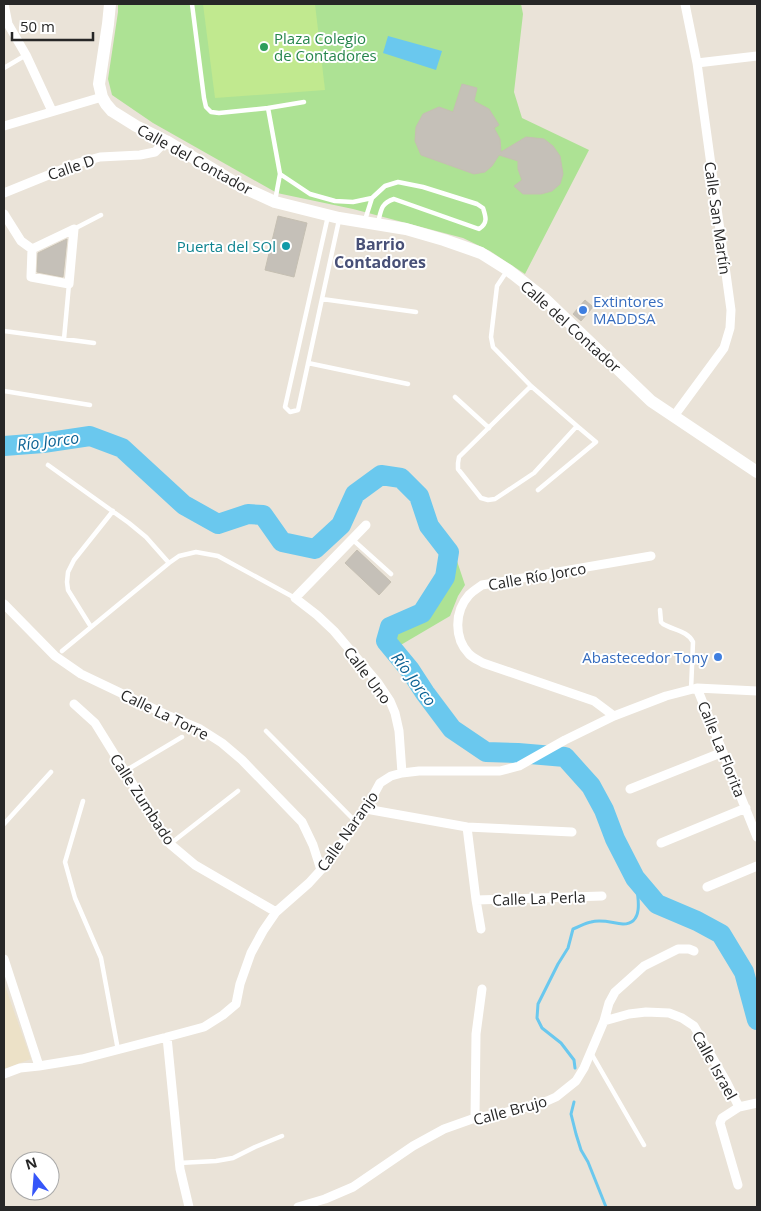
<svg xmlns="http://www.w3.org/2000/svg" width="761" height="1211" font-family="'Open Sans',sans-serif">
  <rect width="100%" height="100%" fill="#eae3d8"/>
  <!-- education -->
  <path fill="#ece1c7" d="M4,983L31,1059L4,1069Z"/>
  <!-- green -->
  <path fill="#ade294" d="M118,4H521L523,14L514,92L522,118L589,150L525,274L490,251L463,238L353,209L277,193L153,123L112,95L108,79L118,12Z
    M454,552L465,585L458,596L450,616L399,646L394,634L395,629L425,617L449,577Z"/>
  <!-- pitch -->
  <path fill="#c1e98f" d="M203,4H315L325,90L215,98Z"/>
  <!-- water -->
  <path fill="#6ac8ee" d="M388,36L442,51L436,70L383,53Z"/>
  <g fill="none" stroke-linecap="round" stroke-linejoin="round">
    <!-- stream -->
    <path stroke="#6ac8ee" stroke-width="3" d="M575,1068L574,1060L561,1043L542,1028L537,1018L538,1004L558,964L568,948L573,929C579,927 585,923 591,922C602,919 612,923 623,924C646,924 637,892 635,878
      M574,1102L571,1114L576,1134L581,1150L588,1162L606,1207"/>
    <!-- river -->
    <path stroke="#6ac8ee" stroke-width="20" d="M4,446L43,443L90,436L122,448L184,505L218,524L248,514L263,515L282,542L315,549L341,525L355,494L381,475L401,478L419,496L429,526L449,552L445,577L422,613L390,627L386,641L410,670L425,693L452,729L486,752L518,753L565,757L591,786L604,810L615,839L635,878L657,904L697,921L721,934L744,972L757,1020"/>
  </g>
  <!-- building -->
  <path fill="#c5c0b8" stroke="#c5bfb2" d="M462,84L477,88L474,101L489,109L499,125L494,128L500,139L501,152L526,137L544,139L553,146L560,156L563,174L560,184L552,191L541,194H523L514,186L522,180L518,169V161L499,155L492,166L485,172L474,174L421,155L415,141L416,127L423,114L439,107L453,112Z
    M278,216L307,223L294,277L265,270Z
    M67,239L63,277L37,272L38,253Z
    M585,300L593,307L581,321L573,314Z
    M357,550L391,582L379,595L345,563Z"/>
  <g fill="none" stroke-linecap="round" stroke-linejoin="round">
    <!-- lane -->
    <path stroke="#fff" stroke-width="4.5" d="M192,4L204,98L206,107L211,112L219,113L268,108L280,174L275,201
      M4,68L26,55
      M268,108L304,102
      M280,174L310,194L335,201L353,202L372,198
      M328,216L285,407L290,412L298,410L339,220
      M365,220L372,198L385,186L398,182L423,187L477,204L483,208C486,217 488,223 479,229L394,199C381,203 381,210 378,223
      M74,229L101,215
      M507,271L497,286L491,337L493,347L531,386L577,426L534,473L495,499L488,500L481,498L458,469V463L459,457L531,386
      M322,299L416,312
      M4,331L94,343
      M64,339L69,284
      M308,363L408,384
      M4,391L90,405
      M455,397L489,428
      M48,465L129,523L146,537L169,563
      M538,490L596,442L577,426
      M352,539L391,574
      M660,610L661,622L663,624C673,630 688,631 693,642L691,690
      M91,627L68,590L67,582L68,572L74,560L113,511
      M62,651L169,563L179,556L196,552L218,556L295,598
      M266,731L356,822
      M125,771L182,737
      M83,801L65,862L75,898L101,958L118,1050
      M4,824L51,772
      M170,844L238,791
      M591,1053L644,1145
      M179,1163L216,1161L233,1158L255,1147L282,1136"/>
    <!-- street -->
    <path stroke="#fff" stroke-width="9" d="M4,4L8,24L26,55L52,111
      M697,63L757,56
      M4,126L102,97
      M4,193L78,163L100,157L140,155L155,152L166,141
      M4,214L21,241L32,249
      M74,229L69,284L31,277L32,249Z
      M674,416L724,348L730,328L731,310L697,63L685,4
      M366,525L295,598L317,615L334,631L378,683L390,701L395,713L399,731L402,773
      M4,604L55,656L81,674L169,716L200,729L222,743L242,760L302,822L313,845L321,870
      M697,688L757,837
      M74,704L95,723L170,844L195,865L276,912
      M614,716L594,701L483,663C478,660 473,658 469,654C454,638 454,612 469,595C473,591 478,588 482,585L651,556
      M630,789L723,752
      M366,809L467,827L572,832
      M467,827L476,900L481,929
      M661,843L746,808
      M707,887L757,866
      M476,900L602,896
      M4,959L39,1066
      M604,1021L629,1014L646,1012L669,1013L682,1018L694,1026L726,1081L739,1107
      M167,1037L180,1169L189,1207
      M4,1074L20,1068L39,1066L82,1059L167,1037L204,1027L223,1015L236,1004L240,984L251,953L263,931L276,912L309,883L329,861L366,809L380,783L391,776L402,773L419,771H500L519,766L565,740L614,716L666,696L697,688L757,691
      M475,1118L476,1034L482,989
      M738,1185L720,1123L722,1118L739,1107L757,1103
      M298,1207L325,1199L353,1187L413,1146L444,1129L475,1118L499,1114L527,1107L547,1101L556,1097L576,1081L584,1068L604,1021L609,1003L615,992L644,966L678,949H689L694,951"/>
    <!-- secondary -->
    <path stroke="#fff" stroke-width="12" d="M110,4L108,24L99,84L102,97L106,104L112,111L136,126L166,141L242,187L275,202L339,218L406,229L444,240L481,253L508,270L545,299L651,401L757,472"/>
  </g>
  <!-- markers -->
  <circle fill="#2e9e5b" stroke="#fff" stroke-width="2" cx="264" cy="47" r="5"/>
  <circle fill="#0f9aa8" stroke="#fff" stroke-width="2" cx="286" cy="246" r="5"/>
  <g fill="#3f7fe0" stroke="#fff" stroke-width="2">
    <circle cx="583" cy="310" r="5"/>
    <circle cx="718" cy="657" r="5"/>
  </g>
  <g text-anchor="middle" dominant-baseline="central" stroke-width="4" stroke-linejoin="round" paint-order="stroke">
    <!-- leisure labels -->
    <g font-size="15" fill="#27864d" stroke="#fff" text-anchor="start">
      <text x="274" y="38">Plaza Colegio<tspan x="274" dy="17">de Contadores</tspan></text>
    </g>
    <!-- street labels -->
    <g font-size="15" fill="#272727" stroke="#fff">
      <text transform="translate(195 159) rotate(29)">Calle del Contador</text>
      <text transform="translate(71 167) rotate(-19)">Calle D</text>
      <text transform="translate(718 218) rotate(82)">Calle San Martín</text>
      <text transform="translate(571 326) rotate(42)">Calle del Contador</text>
      <text transform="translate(537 576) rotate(-10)">Calle Río Jorco</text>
      <text transform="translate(368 675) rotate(53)">Calle Uno</text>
      <text transform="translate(165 714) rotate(26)">Calle La Torre</text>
      <text transform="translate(722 749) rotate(68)">Calle La Florita</text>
      <text transform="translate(143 799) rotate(57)">Calle Zumbado</text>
      <text transform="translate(347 831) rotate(-55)">Calle Naranjo</text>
      <text transform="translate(539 898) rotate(-2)">Calle La Perla</text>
      <text transform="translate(715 1065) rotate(61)">Calle Israel</text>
      <text transform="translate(510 1110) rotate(-15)">Calle Brujo</text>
    </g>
    <!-- culture labels -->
    <g font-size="15" fill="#0d838f" stroke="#fff" text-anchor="end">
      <text x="276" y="246">Puerta del SOl</text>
    </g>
    <!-- shop labels -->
    <g font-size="15" fill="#366cbe" stroke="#fff" text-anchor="start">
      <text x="593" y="301">Extintores<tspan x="593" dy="17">MADDSA</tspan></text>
      <text x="708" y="657" text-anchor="end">Abastecedor Tony</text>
    </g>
    <!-- neighbourhood labels -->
    <g font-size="16" font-weight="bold" fill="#485077" stroke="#fff">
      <text x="380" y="244">Barrio<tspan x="380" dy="18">Contadores</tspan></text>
    </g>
    <!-- water labels -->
    <g font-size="16" font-style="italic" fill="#0d6395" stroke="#fff">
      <text transform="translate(48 441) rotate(-7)">Río Jorco</text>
      <text transform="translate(414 679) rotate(53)">Río Jorco</text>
    </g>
  </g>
  <!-- border -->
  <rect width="761" height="1211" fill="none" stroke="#272727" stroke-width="10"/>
  <!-- north arrow -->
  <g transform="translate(35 1176) rotate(343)"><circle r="24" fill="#ffffff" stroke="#a9a9a9"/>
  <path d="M0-4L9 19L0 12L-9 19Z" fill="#3656f9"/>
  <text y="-8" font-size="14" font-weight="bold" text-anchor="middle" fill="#272727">N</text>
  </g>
  <!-- scale -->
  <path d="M12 32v8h81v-8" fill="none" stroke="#272727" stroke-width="2.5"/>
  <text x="20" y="32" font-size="15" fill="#272727" stroke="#ffffff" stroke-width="4" paint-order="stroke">50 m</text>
</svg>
